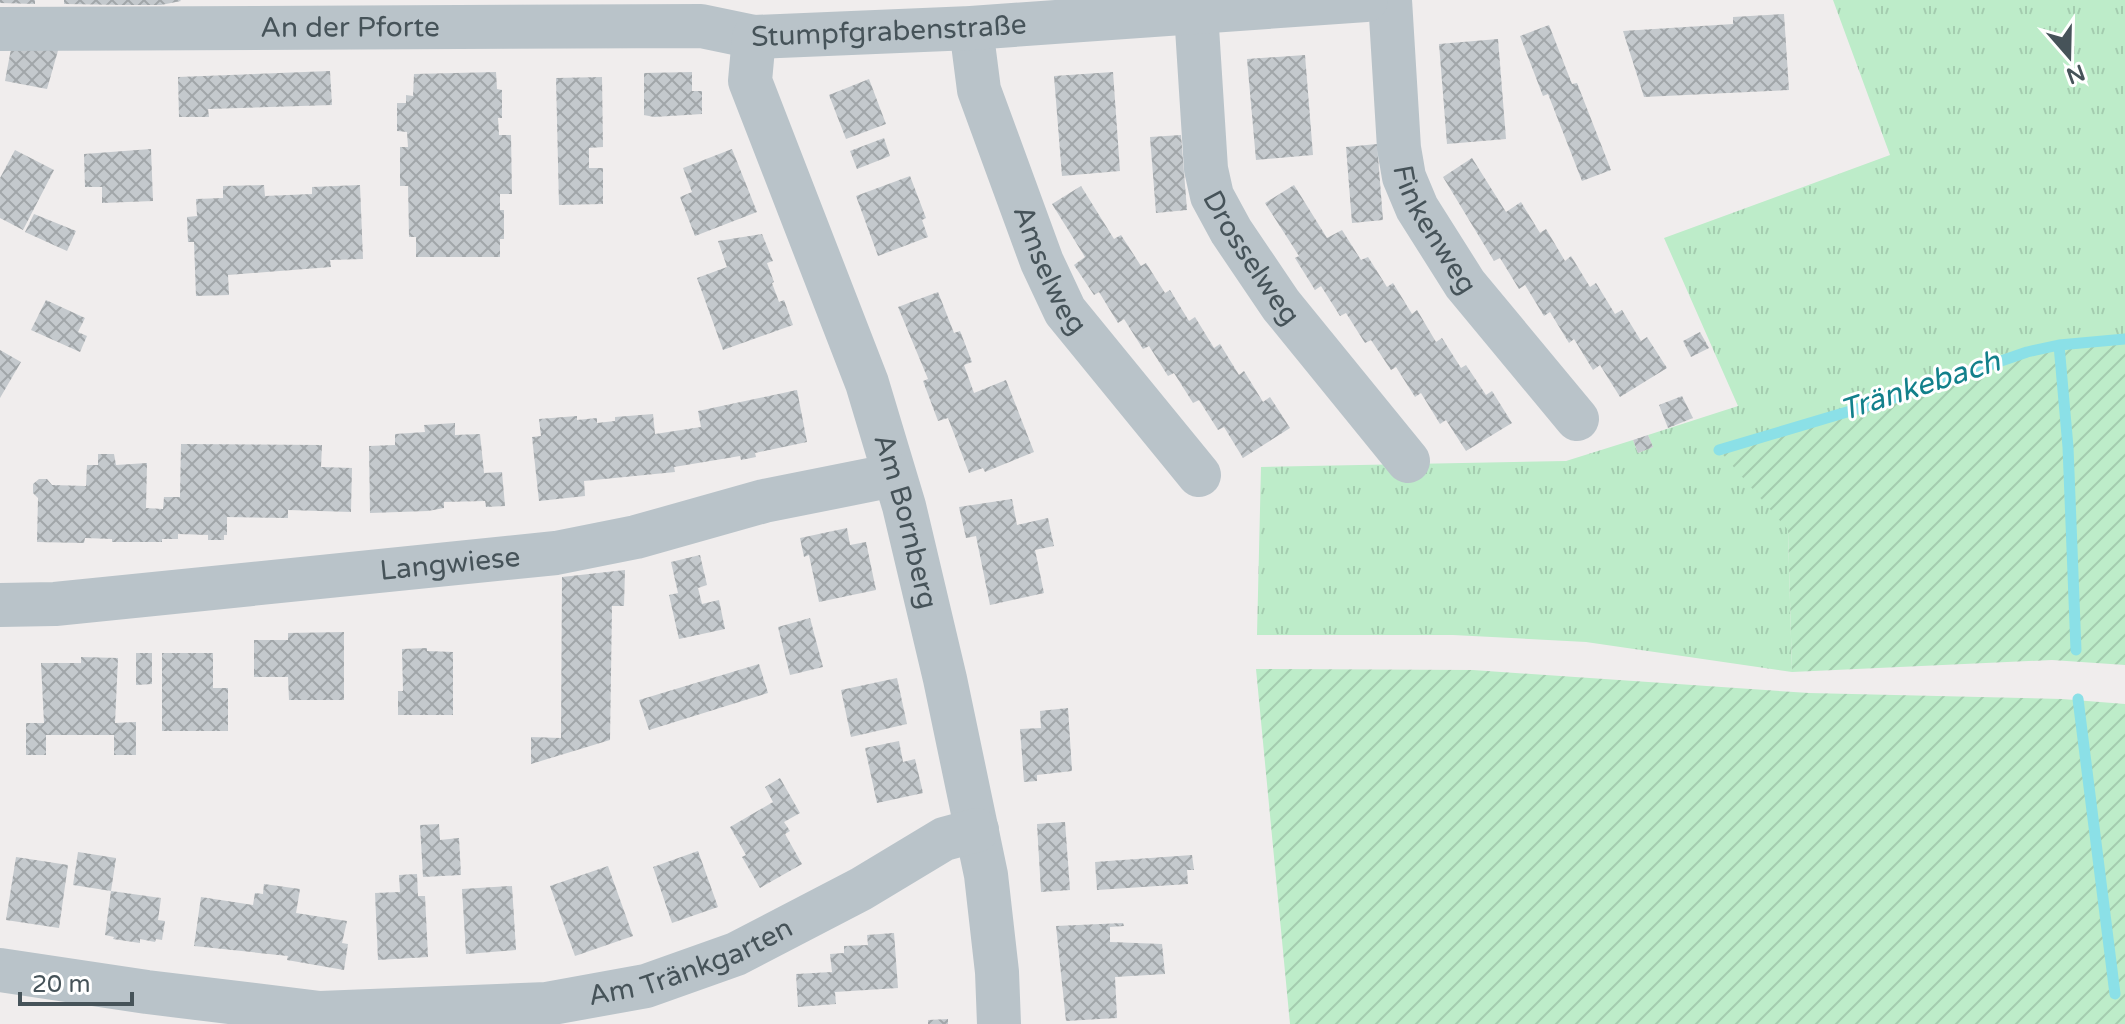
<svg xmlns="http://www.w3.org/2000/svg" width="2125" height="1024" font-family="'Varela Round',sans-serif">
  <defs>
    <pattern id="grass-tufts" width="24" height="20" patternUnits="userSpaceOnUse" patternTransform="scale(2)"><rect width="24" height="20" fill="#bdecc9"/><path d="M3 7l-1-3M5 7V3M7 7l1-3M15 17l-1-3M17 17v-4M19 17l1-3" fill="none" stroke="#a4ccaf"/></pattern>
    <pattern id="garden-furrows" width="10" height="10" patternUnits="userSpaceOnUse" patternTransform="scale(2)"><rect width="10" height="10" fill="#bdecc9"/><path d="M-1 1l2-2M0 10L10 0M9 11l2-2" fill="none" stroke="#a4ccaf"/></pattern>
    <pattern id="building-cross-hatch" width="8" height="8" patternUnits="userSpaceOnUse" patternTransform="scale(2)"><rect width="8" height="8" fill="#c4c9cd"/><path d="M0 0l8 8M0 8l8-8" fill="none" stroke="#a1a6a9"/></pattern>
  </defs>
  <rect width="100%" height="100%" fill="#f0eded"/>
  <!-- grass -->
  <path fill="url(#grass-tufts)" d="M1833,0H2125V339L2059,345L2027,352L1894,398L1788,530L1792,672L1586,642L1453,635H1257L1261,467L1566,461L1633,440L1638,453L1653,447L1648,435L1738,406L1664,238L1890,155Z"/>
  <!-- garden -->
  <path fill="url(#garden-furrows)" d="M2125,339V665L2052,660L1792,672L1788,530L1719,450L1894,398L2027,352L2059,345Z
    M1256,669L1473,670L1809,693L2062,699L2125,704V1024H1290Z"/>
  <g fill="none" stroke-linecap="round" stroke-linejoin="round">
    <!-- stream -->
    <path stroke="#8be0e7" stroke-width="11" d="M2059,345L2068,447L2076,650
      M1719,450L1894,398L2027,352L2059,345L2125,339
      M2078,699L2115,994"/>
  </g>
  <!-- building -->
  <path fill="url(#building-cross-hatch)" d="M0,0H35V4L0,3Z
    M64,0H180L181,1L161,5H122L64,4Z
    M1784,14L1789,90L1644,97L1623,31L1733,24V17Z
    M1549,25L1572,84L1577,83L1611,170L1582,181L1548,94L1543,96L1520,36Z
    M1498,39L1506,139L1447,144L1439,44Z
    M59,47L47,89L5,81L11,49Z
    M1305,55L1313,155L1256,160L1247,59Z
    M330,71L332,105L208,109L209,117H179L178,77Z
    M496,72L497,89L502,90V118H498L499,135H511L512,194H500V210H504V239H500V257H416V237H409L408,186H400V147H408L407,132L397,131V103H406V95L413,96L414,74Z
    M692,72V91H702V114L654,117L644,115V73Z
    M1113,72L1120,171L1062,176L1054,76Z
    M602,77L603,147L589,148V168H603V204L559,205L556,78Z
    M869,79L886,124L846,139L829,95Z
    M1181,135L1187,210L1156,213L1150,137Z
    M884,138L890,156L857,169L850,151Z
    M1377,144L1383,220L1352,223L1346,147Z
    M151,149L153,201L102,203V187H85L84,154Z
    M732,149L757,212L695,236L680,197L692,192L683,168Z
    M15,150L54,170L23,230L0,218V178Z
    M1472,158L1506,212L1521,202L1540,233L1546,229L1565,261L1571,256L1590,287L1596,283L1615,314L1622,310L1641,341L1647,337L1667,368L1620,397L1600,365L1593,370L1574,339L1569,343L1550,312L1544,316L1525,285L1519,289L1500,258L1494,261L1443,177Z
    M910,176L926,218L922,220L928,237L878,256L856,196Z
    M264,185L265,196L312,194V187L360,185L363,259L330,260L331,267L228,275L229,295L196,296L194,242H188L187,217L197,216L196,199L223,198V186Z
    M1294,185L1327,238L1342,230L1361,260L1368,257L1387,287L1393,283L1412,314L1417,310L1436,342L1442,338L1461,368L1466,365L1486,395L1492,391L1512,423L1466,451L1446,420L1440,424L1421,393L1415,397L1396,367L1391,370L1371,340L1365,343L1346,313L1340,316L1321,286L1315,290L1295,258L1299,256L1265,203Z
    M1081,186L1114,239L1121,235L1141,266L1146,263L1165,293L1170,290L1189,321L1195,317L1214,348L1220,344L1239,375L1244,371L1263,402L1270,397L1290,428L1243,458L1224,427L1218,430L1199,400L1193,403L1174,373L1168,376L1149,346L1143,349L1124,319L1118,323L1099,292L1094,295L1074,265L1085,257L1052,204Z
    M34,214L76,231L67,251L25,232Z
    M762,234L773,261L767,263L774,282L772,283L779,302L784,300L793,325L723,350L697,278L727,267L718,241Z
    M938,292L954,333L960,331L972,362L964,365L974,393L1006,380L1034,452L985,472L983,468L969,473L948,418L938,421L923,381L928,379L898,307Z
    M46,300L85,318L78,332L87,336L80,352L31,330Z
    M1700,332L1709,348L1691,357L1683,341Z
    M0,350L21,362L0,398Z
    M797,390L807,442L755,453L756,457L741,460L740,456L674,467L675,472L584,481L585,496L539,501L532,437L541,436L539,419L577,416V420L597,418V423L615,421V417L653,414L655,434L701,427L698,411Z
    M1682,396L1693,418L1668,428L1659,405Z
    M455,423V435L480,434L484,473L502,472L505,506L486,507L485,501L444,502V508L428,511L370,513L369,446L395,445V434L425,432L424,425Z
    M1648,435L1653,447L1638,453L1633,440Z
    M181,444L322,445L321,467L352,468L351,512L288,510V518L227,517V535H224V540H208V535L178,534V539H162V542H112V539L85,538L84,543L37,542L38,498L33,493V484L39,479H47L52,485L86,486L87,465H98V454H114L116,465L147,463L146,508L163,509L164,497H180Z
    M1012,499L1017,525L1048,518L1054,546L1035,550L1044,593L990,605L976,536L966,538L959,507Z
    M847,528L850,545L866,542L876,590L819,602L809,555L804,557L800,538Z
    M700,555L707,585L698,588L702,604L719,600L725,629L679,639L669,595L678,593L671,562Z
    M625,570L624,606H612L610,740L531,764V737L561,738L562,577Z
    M810,618L823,667L790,675L778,627Z
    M344,632V700H289L288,677H254V640H288V633Z
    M427,648V651L453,652V715H398V691H403L402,649Z
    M136,653H152V684L136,685Z
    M162,653H213V688H228V731H162Z
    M81,657L118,658L115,723L136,722V755H114V735H46V755H26V723H44L41,663H81Z
    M759,664L768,693L649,730L639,700Z
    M897,678L907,724L851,737L841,690Z
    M1068,708L1072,771L1037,775V781L1024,782L1020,729L1041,728L1040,711Z
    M899,741L903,762L915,759L923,793L877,803L865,748Z
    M780,778L800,813L784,822L790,831L785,834L802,864L760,888L742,857L746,855L730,827L773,802L765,787Z
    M1065,822L1070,890L1041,892L1037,824Z
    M439,824L440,840L459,838L461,875L423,877L420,825Z
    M698,851L718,907L672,923L653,867Z
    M78,852L116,858L111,891L73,885Z
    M1192,855L1194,870H1187L1188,884L1097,890L1095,862Z
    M16,857L68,865L59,928L6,920Z
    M608,866L633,936L575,956L550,886Z
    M417,874L418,896H425L428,957L378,960L375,893L400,892L399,875Z
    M264,884L300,889L296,913L347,921L342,943L348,944L344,970L287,960L288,956L194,946L201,897L253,905L255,893L263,894Z
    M512,886L516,950L466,954L462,889Z
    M111,891L161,898L158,920L165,921L162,940L156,939L155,942L140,939V943L113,939L114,937L105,935Z
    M1123,923L1124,926L1110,927V942L1162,944L1165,974L1115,977L1117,1018L1066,1021L1056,926Z
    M894,933L898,988L835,992L836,1004L798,1007L796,974L832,972L830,954L844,953V946L868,945L867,935Z
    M948,1019V1024H928V1020Z"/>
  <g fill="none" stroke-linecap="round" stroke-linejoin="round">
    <!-- minor -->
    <g stroke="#b9c3c9" stroke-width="44">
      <path id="s1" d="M1390,0L1399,148L1404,177L1417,208L1465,284L1577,419"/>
      <path id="s2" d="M1196,12L1206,169L1212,196L1231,231L1281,305L1408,461"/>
      <path id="s3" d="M971,28L979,90L1042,262L1065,311L1199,475"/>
      <path id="s4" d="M0,29L701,26L754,37L971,28L1366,0"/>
      <path id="s5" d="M754,37L750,81L867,383L904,506L945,679L986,875L997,972L999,1024"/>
      <path id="s6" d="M0,605L55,604L556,553L636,537L764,501L894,475"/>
      <path id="s7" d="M0,970L147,992L320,1013L547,1004L646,986L736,954L861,889L944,839L977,830"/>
    </g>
  </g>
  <g text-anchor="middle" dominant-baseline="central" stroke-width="6" stroke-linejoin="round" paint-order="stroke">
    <!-- street labels -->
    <g font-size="28" fill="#465359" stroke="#fff">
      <text stroke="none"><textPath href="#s4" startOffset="350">An der Pforte</textPath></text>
      <text stroke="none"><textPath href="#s4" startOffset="890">Stumpfgrabenstraße</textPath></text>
      <text stroke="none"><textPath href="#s1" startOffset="238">Finkenweg</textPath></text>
      <text stroke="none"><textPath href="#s2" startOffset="258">Drosselweg</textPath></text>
      <text stroke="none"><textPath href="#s3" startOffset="256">Amselweg</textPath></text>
      <text stroke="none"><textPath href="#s5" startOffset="512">Am Bornberg</textPath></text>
      <text stroke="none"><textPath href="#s6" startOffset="452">Langwiese</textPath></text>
      <text stroke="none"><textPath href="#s7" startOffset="700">Am Tränkgarten</textPath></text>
    </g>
    <!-- water labels -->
    <g font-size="30" font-style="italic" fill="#12808b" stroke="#fff">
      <text transform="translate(1920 386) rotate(-18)">Tränkebach</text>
    </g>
  </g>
  <!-- north arrow -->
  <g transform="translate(2069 56) rotate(160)" stroke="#ffffff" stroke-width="6" paint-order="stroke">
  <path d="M0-6L14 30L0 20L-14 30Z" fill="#465359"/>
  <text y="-12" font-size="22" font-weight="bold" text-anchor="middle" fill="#465359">N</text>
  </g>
  <!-- scale -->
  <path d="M20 992v12h112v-12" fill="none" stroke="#465359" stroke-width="4"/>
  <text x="32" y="992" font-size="24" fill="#465359" stroke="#ffffff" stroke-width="6" paint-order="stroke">20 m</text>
</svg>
